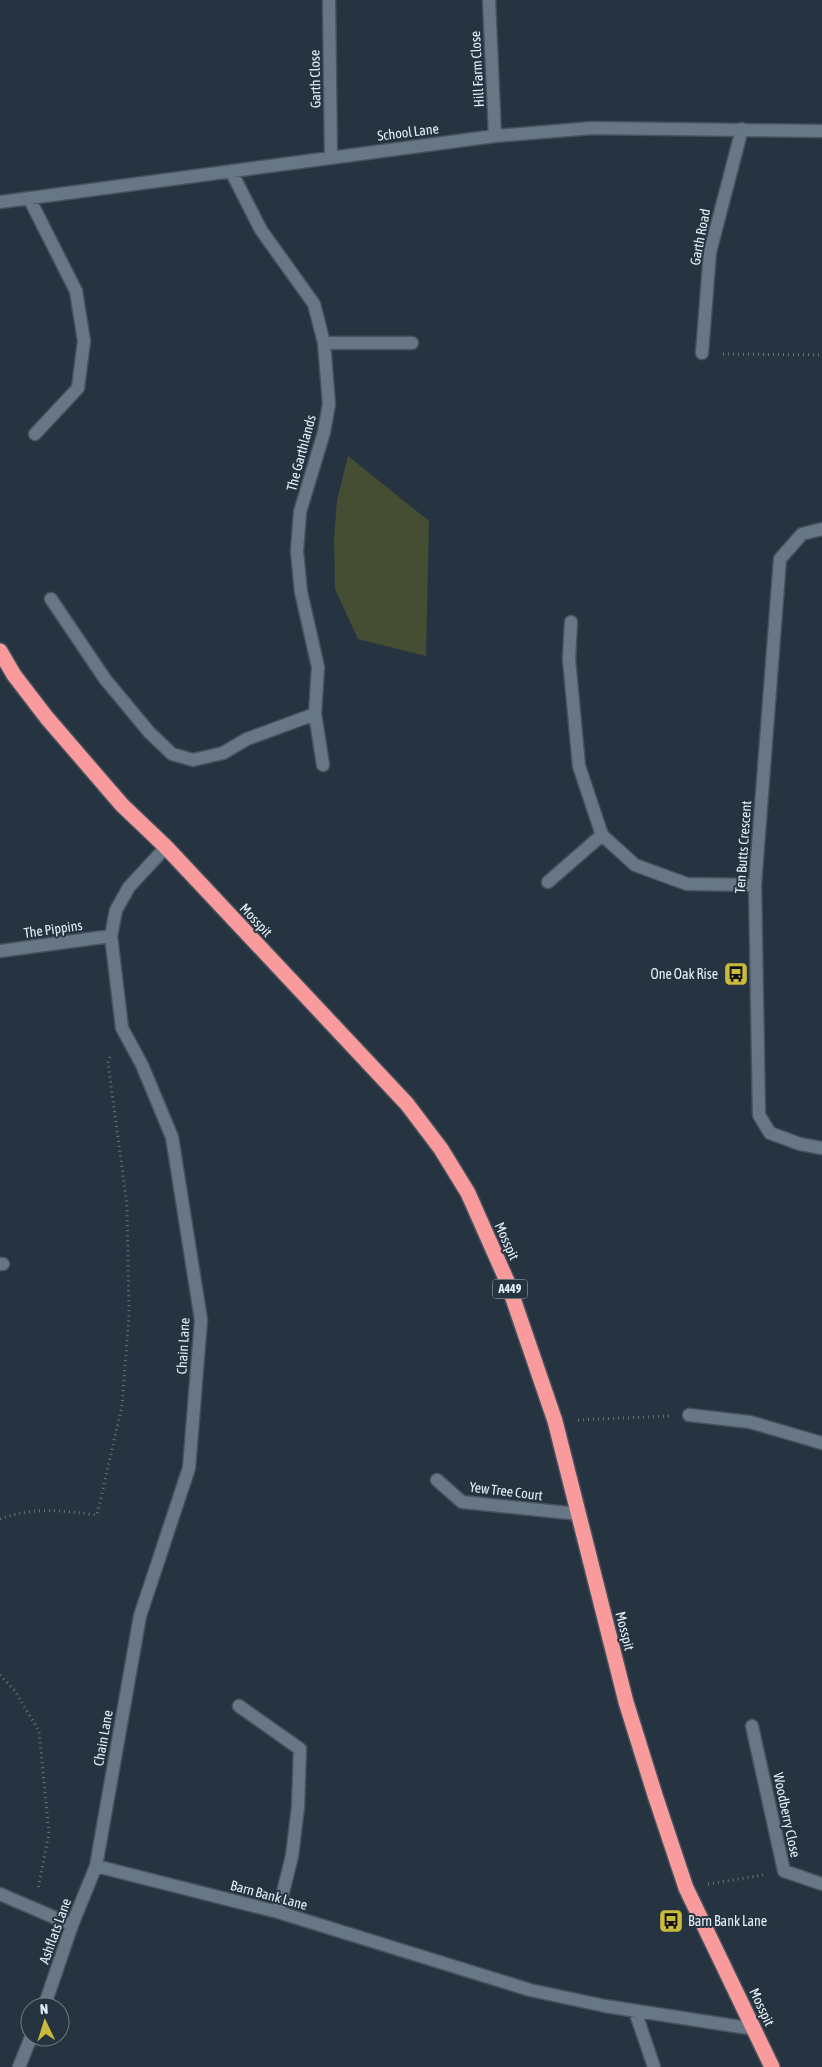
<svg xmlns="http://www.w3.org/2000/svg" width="822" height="2067" font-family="'Asap Condensed',sans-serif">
  <rect width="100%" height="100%" fill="#253440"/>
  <!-- green -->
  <path fill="#454d33" d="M348,456L429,521L426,656L358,639L335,589L334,539L337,500Z"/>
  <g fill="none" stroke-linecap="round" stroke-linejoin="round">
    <defs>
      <path id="minor" d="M329,0L331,157
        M489,0L495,136
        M231,171L261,230L314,304L324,343L329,404L324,432L300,512L297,551L301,592L318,667L315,714L323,765
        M29,198L76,291L84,341L78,388L35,434
        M0,202L495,136L592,128L822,131
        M324,343H412
        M702,353L710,252L742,129
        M822,529L802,534L780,559L755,885L759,1115L770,1133L800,1144L822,1148
        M51,599L105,679L149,732L172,754L193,760L223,753L247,739L315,714
        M571,622L569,659L579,766L602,835L635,865L687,884L755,885
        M548,882L602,835
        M0,951L111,936
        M0,1264H3
        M689,1415L750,1422L822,1443
        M437,1480L462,1502L579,1514
        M239,1706L300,1749L298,1807L292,1856L278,1912
        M752,1726L784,1871L822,1884
        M96,1866L278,1912L530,1990L605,2006L754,2029
        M0,1894L72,1925
        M44,2007L72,1925L96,1866L140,1616L189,1468L201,1320L172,1137L142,1065L122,1028L111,936L116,910L129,887L166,847
        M635,2011L654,2067
        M19,2067L31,2037"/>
      <path id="highway" d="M0,651L14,675L47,718L122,805L166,847L407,1104L441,1149L468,1193L507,1281L555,1421L626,1702L655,1795L686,1888L772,2067"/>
    </defs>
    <!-- minor casing -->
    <use href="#minor" stroke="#46525d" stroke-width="15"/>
    <!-- highway casing -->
    <use href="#highway" stroke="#46525d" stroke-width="18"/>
    <!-- path -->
    <path stroke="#697681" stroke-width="3" stroke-dasharray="1 4" stroke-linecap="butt" d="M723,354L822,355
      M578,1420L669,1416
      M0,1519C34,1506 62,1511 97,1515L122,1406L129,1315L127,1205L108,1063L111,1054
      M0,1675L15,1691L39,1731L49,1833L38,1889
      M708,1884L763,1875"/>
    <!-- minor -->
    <use href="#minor" stroke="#677786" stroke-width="12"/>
    <!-- highway -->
    <use href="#highway" stroke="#f99b9c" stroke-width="15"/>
  </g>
  <!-- icons -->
  <defs>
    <symbol id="bus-square" viewBox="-11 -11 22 22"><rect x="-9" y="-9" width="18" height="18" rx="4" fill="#c9bb3b" stroke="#253440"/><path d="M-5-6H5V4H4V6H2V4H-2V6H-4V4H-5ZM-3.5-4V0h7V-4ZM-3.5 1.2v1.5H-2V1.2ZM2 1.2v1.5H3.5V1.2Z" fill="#111"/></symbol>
  </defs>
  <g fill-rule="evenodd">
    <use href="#bus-square" x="722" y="960" width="28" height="28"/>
    <use href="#bus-square" x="657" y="1907" width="28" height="28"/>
  </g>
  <g text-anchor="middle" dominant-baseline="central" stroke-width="4" stroke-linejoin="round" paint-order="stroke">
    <!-- shield labels -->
    <rect fill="#253440" stroke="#adb8c1" stroke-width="1" x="492.5" y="1279.5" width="35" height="19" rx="4"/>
    <g font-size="12" font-weight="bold" fill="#e7f0f8">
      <text x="510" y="1289">A449</text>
    </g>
    <!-- street labels -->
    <g font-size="14" fill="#e7f0f8" stroke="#253440">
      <text transform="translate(477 69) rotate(-93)">Hill Farm Close</text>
      <text transform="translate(315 79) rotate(-91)">Garth Close</text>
      <text transform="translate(408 132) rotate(-7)">School Lane</text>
      <text transform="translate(700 237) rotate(-79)">Garth Road</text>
      <text transform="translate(301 453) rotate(-75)">The Garthlands</text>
      <text transform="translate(743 847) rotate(-86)">Ten Butts Crescent</text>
      <text transform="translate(256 920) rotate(47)">Mosspit</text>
      <text transform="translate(53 929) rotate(-8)">The Pippins</text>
      <text transform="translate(507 1241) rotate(66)">Mosspit</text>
      <text transform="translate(183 1346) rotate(-87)">Chain Lane</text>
      <text transform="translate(506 1491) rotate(7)">Yew Tree Court</text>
      <text transform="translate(625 1631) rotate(76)">Mosspit</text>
      <text transform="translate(103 1738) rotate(-80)">Chain Lane</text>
      <text transform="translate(787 1815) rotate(78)">Woodberry Close</text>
      <text transform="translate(269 1895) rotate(15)">Barn Bank Lane</text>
      <text transform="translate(55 1931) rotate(-70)">Ashflats Lane</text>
      <text transform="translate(762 2007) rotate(65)">Mosspit</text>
    </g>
    <!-- poi labels -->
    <g font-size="14" fill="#e7f0f8" stroke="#253440" text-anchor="end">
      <text x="718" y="974">One Oak Rise</text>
      <text x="688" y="1921" text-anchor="start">Barn Bank Lane</text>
    </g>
  </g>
  <!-- north arrow -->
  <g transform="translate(45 2022) rotate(356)"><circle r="24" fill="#253440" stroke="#737f8a"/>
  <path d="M0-4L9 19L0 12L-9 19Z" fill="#c9bb3b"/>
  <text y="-8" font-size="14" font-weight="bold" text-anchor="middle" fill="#e7f0f8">N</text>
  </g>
</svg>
